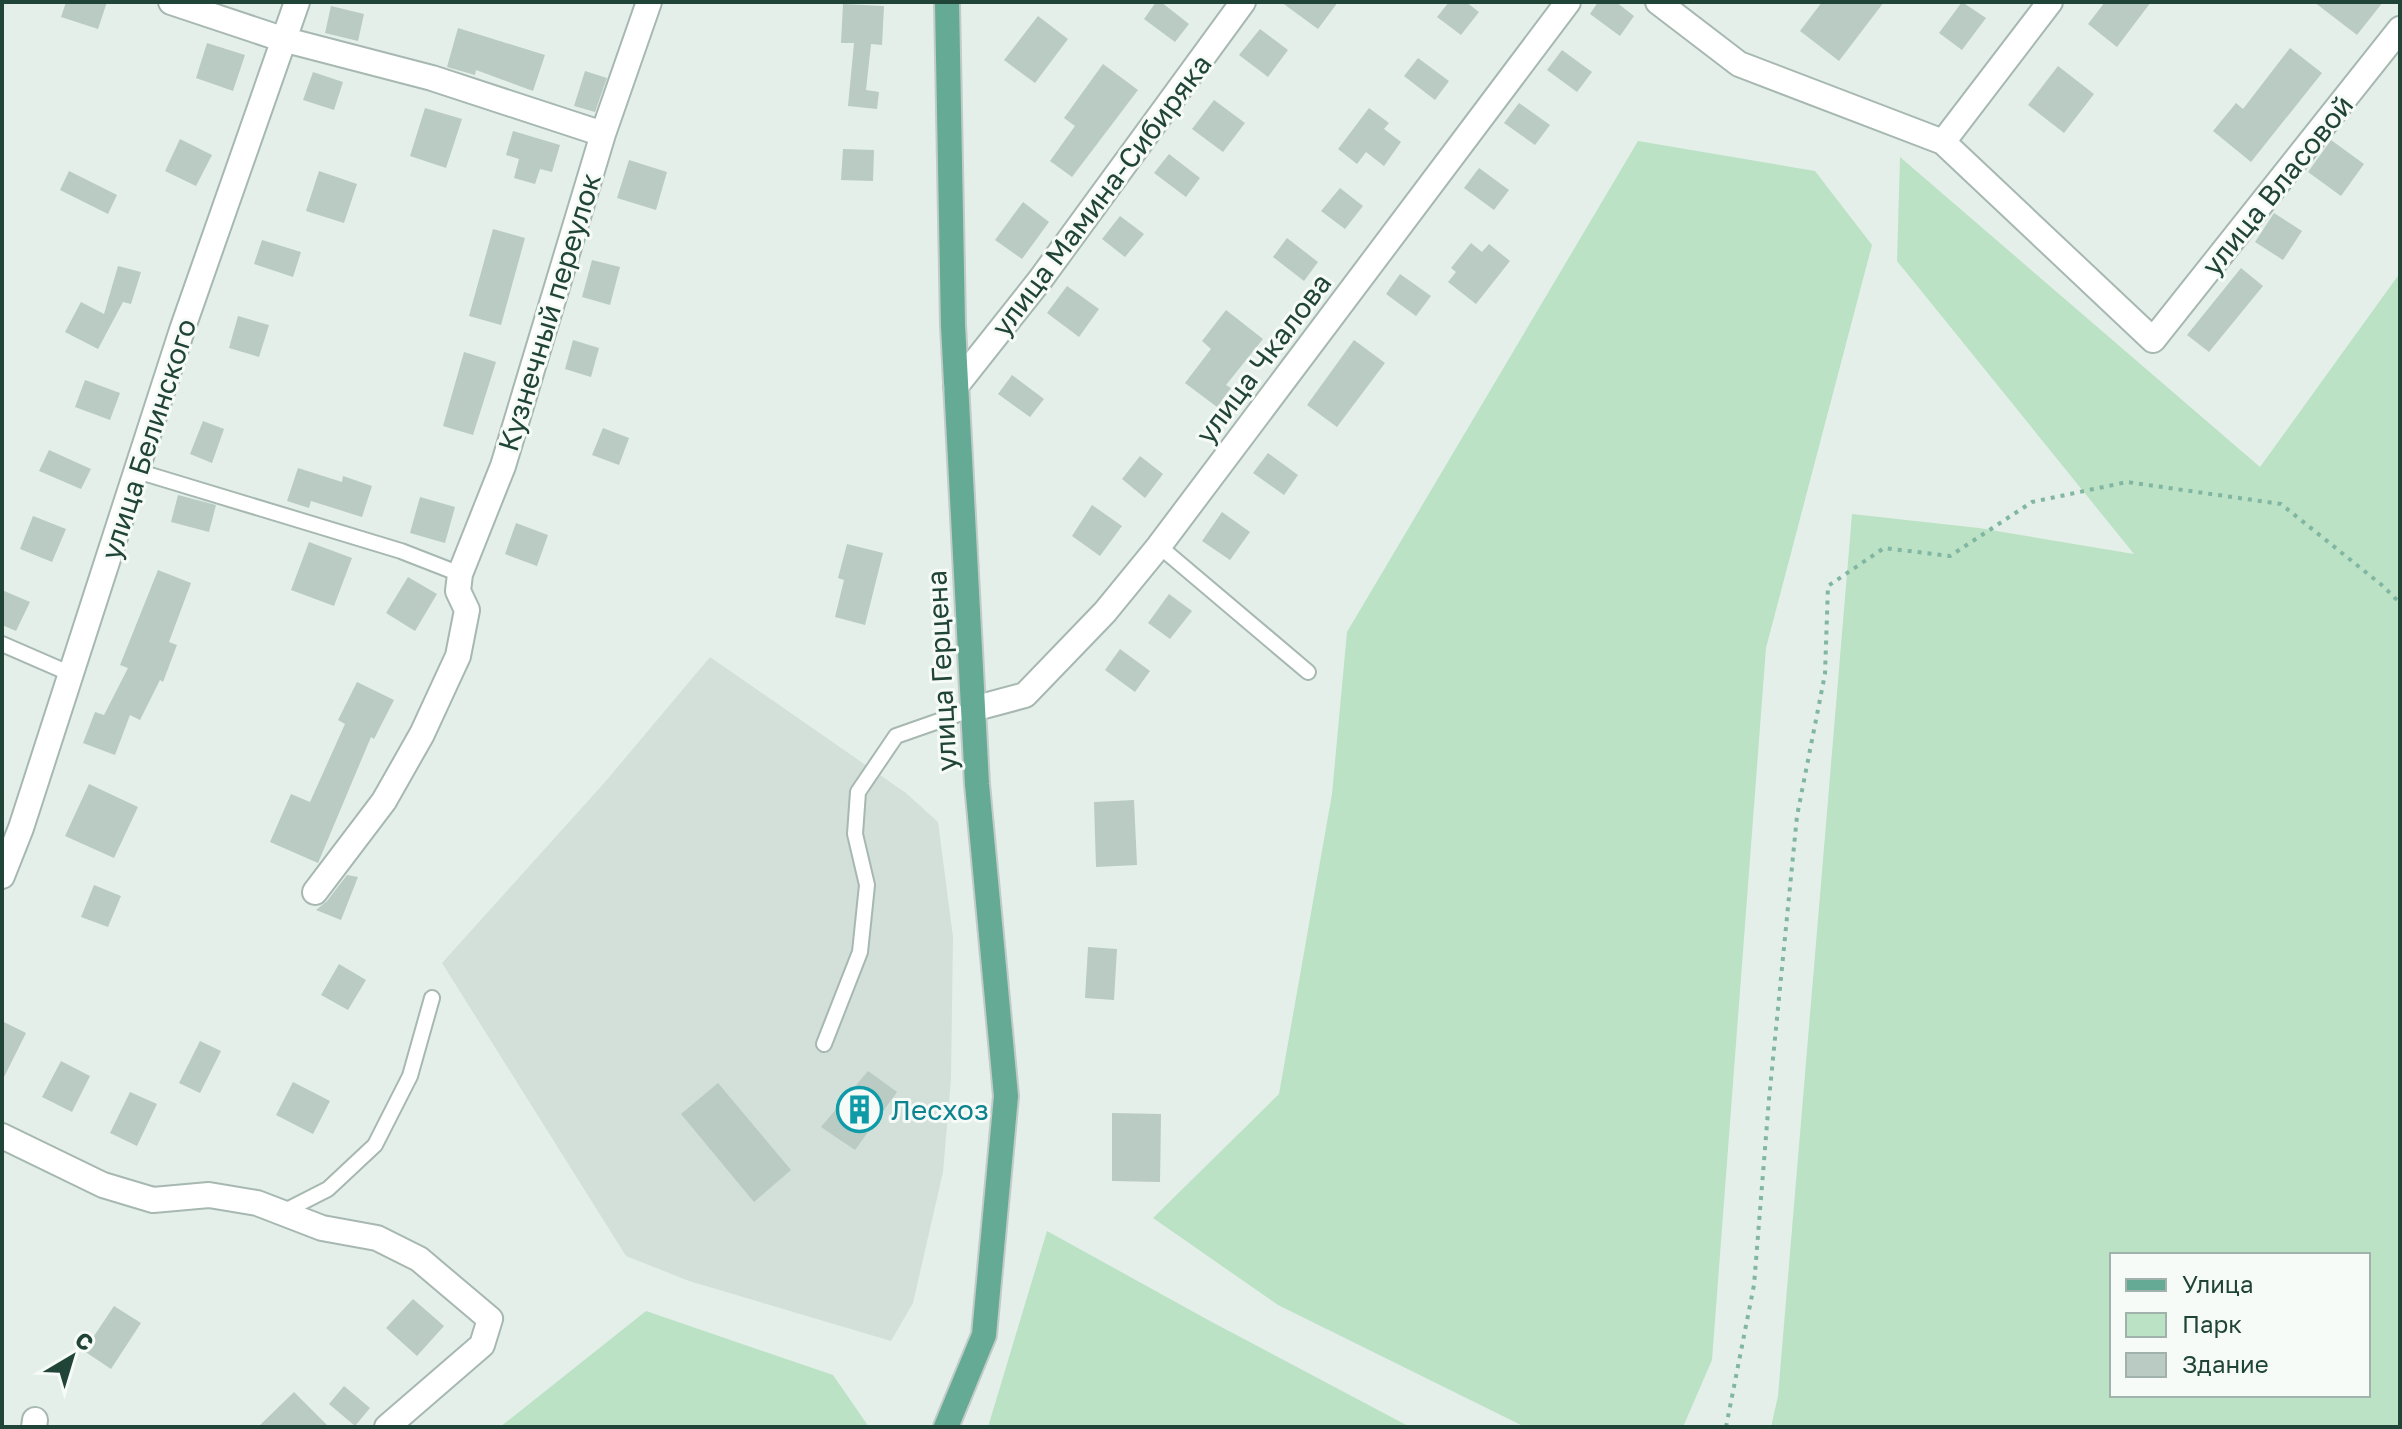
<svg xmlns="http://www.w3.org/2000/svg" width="2402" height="1429" font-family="'Golos Text',sans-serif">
  <rect width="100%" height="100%" fill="#e4efea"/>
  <!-- built -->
  <path fill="#d2e0d9" d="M710,657L906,793L938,822L953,937L951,1079L943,1172L913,1303L891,1341L689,1281L626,1256L442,963L605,782Z"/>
  <!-- green -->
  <path fill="#bbe2c4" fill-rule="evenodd" d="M1638,141L1815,171L1872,245L1766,648L1712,1360L1683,1427H1525L1278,1305L1153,1218L1279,1094L1332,794L1347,632Z
    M1900,157L2260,467L2400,273V1427H1771L1778,1396L1852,514L1979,528L2134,554L1897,261ZM2112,1255H2368V1395H2112Z
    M1047,1231L1210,1321L1410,1427H988Z
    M646,1311L833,1375L869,1427H500Z"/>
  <!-- building -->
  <path fill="#b9cbc3" d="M66,2H107L98,29L61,17Z
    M1156,2H1161L1189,24L1175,42L1144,19Z
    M1281,2H1338L1318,29Z
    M1449,2H1466L1479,12L1461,35L1437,17Z
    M1598,2H1616L1634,16L1620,36L1590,14Z
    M1822,2H1884L1839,61L1800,31Z
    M1962,2L1986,18L1962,50L1939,33Z
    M2105,2H2151L2117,47L2088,24Z
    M2314,2H2383L2357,35Z
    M843,4L884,6L882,45L871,44L866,90L879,92L877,109L848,106L854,43H841Z
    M331,6L364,14L358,41L325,33Z
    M1038,16L1068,39L1035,83L1004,60Z
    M458,28L545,55L533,91L476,70L475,75L447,67Z
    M1260,29L1288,50L1268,77L1239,55Z
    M207,43L245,55L233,91L196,78Z
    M2290,48L2322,73L2251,162L2213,131L2236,103L2243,109Z
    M1562,50L1592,72L1577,92L1547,70Z
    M1418,58L1449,81L1435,100L1404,76Z
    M1103,64L1138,90L1072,177L1050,161L1075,126L1064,118Z
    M2058,66L2094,94L2064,133L2028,105Z
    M585,71L607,78L595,112L574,106Z
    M313,72L343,82L334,110L303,100Z
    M1214,100L1245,123L1223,152L1192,129Z
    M1519,103L1550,125L1535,145L1504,123Z
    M425,108L462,119L446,168L410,156Z
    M1369,108L1389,123L1384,129L1401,142L1384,166L1366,152L1357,164L1338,149Z
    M513,131L560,145L552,172L540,169L535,184L514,178L519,159L506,155Z
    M180,139L212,155L196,186L165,171Z
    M2331,140L2364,164L2341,196L2308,172Z
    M843,149L874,150L873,181L841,180Z
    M1169,154L1200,178L1186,197L1154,173Z
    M629,160L667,172L656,210L617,198Z
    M1479,168L1509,190L1494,210L1464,188Z
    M69,171L117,195L108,214L60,190Z
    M319,171L357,184L344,223L306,211Z
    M1340,188L1363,206L1345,229L1321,211Z
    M1023,202L1049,222L1022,259L995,240Z
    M2274,213L2302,231L2283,260L2255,242Z
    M1120,216L1144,234L1125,257L1102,239Z
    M493,229L525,238L501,325L469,316Z
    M1287,238L1318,262L1304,281L1273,257Z
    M262,240L301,252L293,277L254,264Z
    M1471,243L1482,252L1489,244L1510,261L1476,304L1448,282L1456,272L1451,268Z
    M592,260L620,267L610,305L582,297Z
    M118,266L141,272L131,304L123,302L98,349L65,332L81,302L104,314Z
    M2241,268L2263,286L2209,352L2187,335Z
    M1400,274L1431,296L1416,316L1386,294Z
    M1067,286L1099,309L1079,337L1047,313Z
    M1226,310L1263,339L1226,385L1231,388L1217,407L1185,383L1211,349L1202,341Z
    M238,316L269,325L259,357L229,348Z
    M573,340L599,348L591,377L565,369Z
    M1354,340L1385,363L1337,427L1307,405Z
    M464,352L496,362L473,435L443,426Z
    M1012,375L1044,399L1030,417L998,394Z
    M85,380L120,393L110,420L75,407Z
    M203,421L224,429L212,463L190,454Z
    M603,428L629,438L619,465L592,455Z
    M49,450L91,469L81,489L39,471Z
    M1268,453L1298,475L1284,495L1253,473Z
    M1140,456L1163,474L1145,498L1122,479Z
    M298,468L342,482L343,476L372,486L362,517L311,501L309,508L287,501Z
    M178,495L216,505L209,532L171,522Z
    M420,497L455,507L445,543L410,533Z
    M1092,505L1122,526L1100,556L1072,536Z
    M1222,512L1250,532L1230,560L1202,541Z
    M33,516L66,529L52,562L20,549Z
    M516,523L548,535L537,566L505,554Z
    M309,542L352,558L334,606L291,590Z
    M847,544L883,553L865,625L835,617L844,580L838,578Z
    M158,570L191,583L169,642L177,645L163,682L160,680L140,720L130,715L115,755L83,743L95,712L104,715L128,668L120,665Z
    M408,577L437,594L415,631L386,613Z
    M2,590L30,602L16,631L2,625Z
    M1169,594L1192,611L1170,639L1148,623Z
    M1120,649L1150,671L1135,692L1105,670Z
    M357,682L394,700L374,739L371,737L318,863L270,842L291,794L310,802L345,724L338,720Z
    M89,784L138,807L114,858L65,836Z
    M1134,800L1137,865L1096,867L1094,802Z
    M347,875L358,877L341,920L316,910L327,901Z
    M94,885L121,896L108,927L81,917Z
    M1088,947L1117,949L1114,1000L1085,998Z
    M339,964L366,980L348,1010L321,995Z
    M2,1021L26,1033L2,1081Z
    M200,1041L221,1051L200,1093L179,1083Z
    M61,1061L90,1076L72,1112L42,1097Z
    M868,1071L897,1092L855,1150L821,1127Z
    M293,1082L330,1101L313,1134L276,1115Z
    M718,1083L791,1170L754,1202L681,1114Z
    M130,1092L157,1104L137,1146L110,1133Z
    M1112,1113L1161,1114L1160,1182L1112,1181Z
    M413,1299L444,1326L417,1356L386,1328Z
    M114,1306L141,1323L111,1369L84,1351Z
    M344,1386L370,1408L355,1426L329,1404Z
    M294,1392L329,1427H258Z"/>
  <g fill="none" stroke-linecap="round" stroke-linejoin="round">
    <defs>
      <path id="service" d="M137,471L401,551L460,574
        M1159,546L1308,672
        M2,644L71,674
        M824,1044L860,952L867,885L855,834L858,792L896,736L973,709
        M281,1213L328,1189L375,1145L410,1076L432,998"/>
      <path id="minor" d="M171,2L282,39L432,78L603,134
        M1658,2L1739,64L1943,142L2153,340L2400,29
        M1943,142L2050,2
        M956,386L1040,280L1243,2
        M973,709L1025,695L1105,612L1159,546L1568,2
        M2,876L21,828L182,330L297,2
        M315,892L384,801L422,734L458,656L467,610L458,591L460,574L503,466L603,134L649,2
        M2,1136L103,1185L153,1200L209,1195L257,1203L322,1228L377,1238L419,1259L490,1319L482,1345L387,1427
        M34,1427L35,1420"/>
      <path id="primary" d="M946,1427L984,1335L1006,1096L977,784L953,325L947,2"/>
    </defs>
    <!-- service casing -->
    <use href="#service" stroke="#a6b8b1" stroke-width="18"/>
    <!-- minor casing -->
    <use href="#minor" stroke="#a6b8b1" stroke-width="28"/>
    <!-- primary casing -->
    <use href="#primary" stroke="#c1cbc8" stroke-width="28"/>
    <!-- path -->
    <path stroke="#81b6a3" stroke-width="4" stroke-dasharray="4 6" stroke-linecap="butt" d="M1726,1427L1754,1285L1769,1099L1797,816L1825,674L1828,586L1884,548L1950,556L2032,502L2127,482L2281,504L2383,586L2400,603"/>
    <!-- service -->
    <use href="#service" stroke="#fff" stroke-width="14"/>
    <!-- minor -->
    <use href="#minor" stroke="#fff" stroke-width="24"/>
    <!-- primary -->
    <use href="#primary" stroke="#64aa94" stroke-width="24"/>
  </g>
  <!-- icons -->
  <defs>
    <symbol id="building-ring" viewBox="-11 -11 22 22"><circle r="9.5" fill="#f6fbf8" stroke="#0f9aa8" stroke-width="1.5"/><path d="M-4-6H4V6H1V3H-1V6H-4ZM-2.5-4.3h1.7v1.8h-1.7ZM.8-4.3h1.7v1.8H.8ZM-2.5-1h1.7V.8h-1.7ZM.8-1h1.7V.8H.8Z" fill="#0f9aa8"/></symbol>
  </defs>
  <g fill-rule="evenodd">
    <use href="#building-ring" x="834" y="1084" width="51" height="51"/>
  </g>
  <g text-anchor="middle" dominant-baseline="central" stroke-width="6" stroke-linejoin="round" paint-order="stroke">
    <!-- street labels -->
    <g font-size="28" fill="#214439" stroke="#f6fbf8">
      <text transform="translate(2277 185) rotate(-51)">улица Власовой</text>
      <text transform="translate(1101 195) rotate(-53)">улица Мамина-Сибиряка</text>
      <text transform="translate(549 312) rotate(-73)">Кузнечный переулок</text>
      <text transform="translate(1263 358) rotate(-53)">улица Чкалова</text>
      <text transform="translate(148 439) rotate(-72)">улица Белинского</text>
      <text transform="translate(941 671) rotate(-93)">улица Герцена</text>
    </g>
    <!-- culture labels -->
    <g font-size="28" fill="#0d838f" stroke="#f6fbf8" text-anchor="start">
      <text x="891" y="1109">Лесхоз</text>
    </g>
  </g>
  <!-- border -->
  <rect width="2402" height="1429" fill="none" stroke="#214439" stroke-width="8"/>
  <!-- legend -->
  <rect x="2110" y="1253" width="260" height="144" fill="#f6fbf8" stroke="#a1b2ac" stroke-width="2"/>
  <rect x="2126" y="1279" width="40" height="12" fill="#64aa94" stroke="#a1b2ac" stroke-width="2"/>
  <text x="2182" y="1293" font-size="24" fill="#214439">Улица</text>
  <rect x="2126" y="1313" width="40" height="24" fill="#bbe2c4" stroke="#a1b2ac" stroke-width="2"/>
  <text x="2182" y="1333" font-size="24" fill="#214439">Парк</text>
  <rect x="2126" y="1353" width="40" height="24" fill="#b9cbc3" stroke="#a1b2ac" stroke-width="2"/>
  <text x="2182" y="1373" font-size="24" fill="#214439">Здание</text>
  <!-- north arrow -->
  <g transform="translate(72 1357) rotate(38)" stroke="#f6fbf8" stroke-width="6" paint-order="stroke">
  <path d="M0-6L14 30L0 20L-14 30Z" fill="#214439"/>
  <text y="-12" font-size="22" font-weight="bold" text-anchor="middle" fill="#214439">С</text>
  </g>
</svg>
